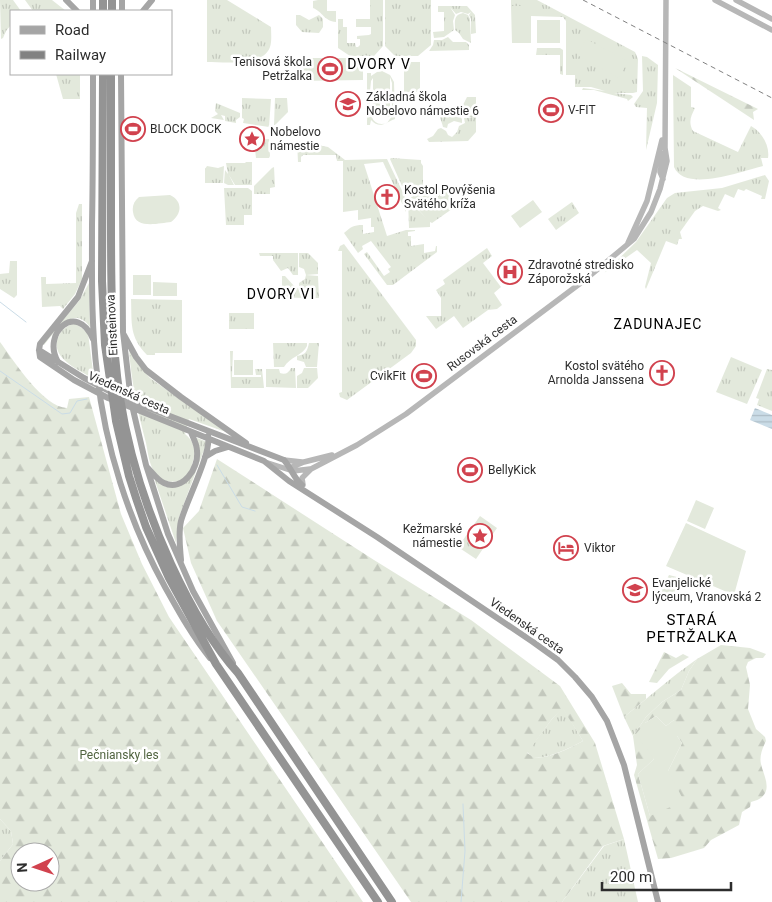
<svg xmlns="http://www.w3.org/2000/svg" width="772" height="902" font-family="Roboto,sans-serif">
  <defs>
    <pattern id="grass-tufts" width="24" height="20" patternUnits="userSpaceOnUse" patternTransform="scale(1.25)"><rect width="24" height="20" fill="#e3e9dc"/><path d="M3 7l-1-3M5 7V3M7 7l1-3M15 17l-1-3M17 17v-4M19 17l1-3" fill="none" stroke="#c3c8bd"/></pattern>
    <pattern id="forest-firs" width="22" height="20" patternUnits="userSpaceOnUse" patternTransform="scale(1.25)"><rect width="22" height="20" fill="#e3e9dc"/><path d="M5 1l3.5 6h-7zM16 11l3.5 6h-7z" fill="#c3c8bd"/></pattern>
    <pattern id="water-rules" width="6" height="5" patternUnits="userSpaceOnUse" patternTransform="scale(1.25)"><rect width="6" height="5" fill="#cadce7"/><path d="M0 2.5h6" fill="none" stroke="#aebdc6"/></pattern>
  </defs>
  <rect width="100%" height="100%" fill="#fff"/>
  <!-- grass -->
  <path fill="url(#grass-tufts)" d="M0,0H13L21,11H11V25L6,31L3,38L1,39Z
    M25,0H52L66,11H33Z
    M207,0H227L271,27C271,33 272,41 270,47C263,67 224,62 207,62Z
    M318,0H327V11H336V22C324,21 323,12 313,8V1Z
    M370,0H383V46L374,56H350L338,48V19H343V27H347V43H355L356,47H358L360,45V39H357V36L369,35L371,34V27H356V19H370Z
    M385,0H431V45L418,56H395L385,46Z
    M511,0H537L635,52L638,59L637,92L633,93H614L631,95L633,97L628,101L627,99L594,90H582L583,88L605,91L591,87H575V75H566V21L563,17L531,16V6H512L511,43Z
    M438,6H467L475,15L476,33L471,34V19L469,15L471,12L468,14L461,12L456,14L450,7L455,15L453,21L454,30L444,37L434,38L433,32L444,31V12H438Z
    M463,13L468,15L470,19L471,43L463,39L459,33L455,30C455,22 453,15 463,13Z
    M296,15H300L309,20L319,15L323,19V27L319,33L302,32L296,25Z
    M448,37L453,42H466L469,45V50L429,51L433,45L434,40H442Z
    M537,48H560L563,50V75L560,74V55H536Z
    M642,56L647,57L658,65L657,103L646,150L647,108L636,107L634,104L643,91Z
    M56,74H80V99H63Z
    M673,75L691,87V107L695,108C691,116 688,122 693,131L738,152L751,126C762,132 770,146 768,158H761L763,166C742,171 685,193 674,167Z
    M467,97H476V132L468,141L429,142L427,139L433,136L438,129L441,128L446,131L448,135L452,137L457,132L459,126L465,123L464,118H473L468,117L469,109L463,105Z
    M242,98L271,99L269,127L243,123L244,119L242,118Z
    M275,98H287L288,112L275,125H274Z
    M216,103L240,113V117L236,120V123L225,121V116L221,115L224,120L211,118L218,114L215,111Z
    M446,106L452,108L462,119V123L454,121L448,124L447,128L443,127C442,121 438,118 441,109H445Z
    M269,139L270,156L269,158H256L254,140Z
    M297,141L328,147L345,160L387,159L406,199V212L383,162L364,164L387,236L406,230H415V231L408,232V236H411V246L424,244V253L435,251L436,246H437V252L393,285H387L364,254L367,252L384,276L390,272L388,269L391,267L371,241L362,246L363,249L358,253L344,233C351,227 353,225 363,225V234L374,232V227H371V218L358,220V210L343,212V161H337L336,155H303L301,157V162H298Z
    M391,158L421,160V163L423,166V187L402,186L390,159Z
    M246,162H252V185H235L229,175L234,185H228L224,183L225,170L228,174L226,163H245Z
    M207,166L218,168L224,166L223,183H205V169Z
    M274,167L275,187L270,188V194H254V186L272,168Z
    M765,175L769,181L765,199H761L762,196L746,189L744,191L738,189L734,198L725,194L718,208L721,210L718,211L703,206L695,211L680,232L682,239H679L677,245L666,241L646,289L645,287L651,263L637,250L604,273L636,242L667,198L675,193L722,188Z
    M224,188H248L252,191V215H244V225H226Z
    M422,190L450,191L452,193V209L432,223L430,222V227L409,228L408,199L426,218L409,199Z
    M572,202L579,213L556,230L548,219Z
    M79,204H82V279L75,294L63,309L60,306L42,307L41,277H46V284L76,283V213Z
    M344,244L416,340V346L411,353L347,400L340,397L339,393L342,392V251H338L340,246Z
    M487,248L492,256L483,263L501,287L494,293L502,305L497,309L488,310L463,328L454,316L436,329L426,316H441V298L436,290L445,284L443,280Z
    M259,253H298V275H293L288,268L281,271L273,260V256H260Z
    M299,253H308L318,263V274L306,275L304,269L299,267Z
    M10,261H17V295L14,298L0,289V274L9,273Z
    M306,275L318,276L319,298H310L307,290L299,287V283L305,279Z
    M282,276H285L295,287L304,290L307,294V298L264,297V290L276,289L282,286Z
    M89,283L90,327C73,304 56,331 44,345L43,344L79,301Z
    M131,299L182,300V353H155V355H147C129,336 132,324 131,299Z
    M229,313H254V329H229Z
    M75,323L88,333L94,379C79,370 50,358 58,338C61,329 67,326 75,323Z
    M273,343H307V346C303,355 290,357 284,367H274Z
    M309,343H319L317,367H306L304,362L297,360V356C306,354 307,352 309,343Z
    M129,349L139,365L150,378L226,432L189,419L185,434C194,441 196,450 193,461C192,469 186,479 178,481C169,483 160,481 155,473C149,464 148,453 146,443C138,413 131,380 129,349Z
    M233,351L232,377H261V375H256L255,369H262L264,388H231L230,351Z
    M731,357L762,370L747,404L716,392Z
    M291,368H295L296,388L266,387V369H279L280,373C285,375 289,373 291,368Z
    M304,368H317L318,378L308,388H297V376L302,373Z
    M767,369L772,370V411L757,405L759,399L756,398Z
    M195,437L207,442L179,517L176,543L154,478L166,487L194,473Z
    M480,516L497,528L476,559L458,547Z
    M697,659L689,671L681,690L662,702L646,717L633,736L624,717C648,698 671,677 697,659Z
    M563,708L583,741C572,747 546,760 533,757C531,756 529,754 527,752L552,719Z
    M0,819L11,831L13,844L0,861Z
    M624,839L638,902H562L604,846Z"/>
  <!-- forest -->
  <path fill="url(#forest-firs)" fill-rule="evenodd" d="M675,68L758,109L753,112L754,120Z
    M0,342C14,361 43,407 67,408L69,399L89,397L121,514L142,564L169,617L363,902H0V861L13,844L11,831L0,819ZM20,852H50V882H20Z
    M217,459L374,560L471,620L560,686L595,743L624,839L603,846L562,902H411L217,621L191,563L183,528L199,511ZM563,709L583,741C572,747 547,760 534,757C531,756 529,754 527,753L552,719Z
    M721,645L750,648L766,654L763,658H756L748,662L746,667L750,685L748,709L756,729L765,737L766,741C763,747 759,756 761,764C763,774 772,788 762,797C760,799 755,801 751,802L750,807L742,812L739,825L711,840L704,848L671,858L658,859L634,775L637,765L633,736L646,717L662,702L681,690L689,671L697,659ZM656,716L666,726L674,720L677,736L682,743L668,771L650,816L638,774L654,759L645,723Z
    M664,652L676,658L683,654L689,657L669,669L657,683L649,682Z
    M622,683L631,694H646V699L624,717L612,686Z"/>
  <!-- garden -->
  <path fill="#e3e9dc" fill-rule="evenodd" d="M512,6H531V43H512Z
    M537,20H560V43H537Z
    M586,39L628,61L619,78L577,55Z
    M296,58H363V80L296,81Z
    M404,62H420V88L417,92H404Z
    M382,71L390,75L394,82L395,119C386,122 380,130 371,120L370,125H367V73H371V76L377,72ZM390,77L392,83V116L387,123C364,130 370,94 371,81L373,78V117H390Z
    M170,195C183,201 182,214 171,222C159,223 135,230 133,212C132,206 134,201 139,197Z
    M533,200L542,212L520,228L511,216Z
    M133,275H151V295H133Z
    M153,282L177,283V296H153Z
    M234,360H253V375H234Z
    M696,500L714,508L705,529L687,521Z
    M686,523L746,551L734,595L666,566Z
    M669,575L677,577L679,583L672,597L669,599L662,597L661,591Z
    M656,716L666,726L674,720L683,730L677,736L682,743L668,771L684,801L650,816L638,774L654,759L636,734L645,723Z"/>
  <!-- water -->
  <path fill="url(#water-rules)" d="M755,408L772,415V429L750,420Z"/>
  <g fill="none" stroke-linecap="round" stroke-linejoin="round">
    <!-- stream -->
    <path stroke="#cadce7" stroke-width="1" d="M0,302L26,322
      M0,371L62,414L70,413L77,401L87,399
      M217,465L242,507L255,511
      M461,902L465,851L463,804"/>
    <!-- secondary -->
    <path stroke="#b7b7b7" stroke-width="5.5" d="M715,0L772,30
      M736,0L772,19
      M663,179L660,172L664,153
      M628,243L647,201L662,140
      M284,460L302,462
      M268,463L293,471L310,469
      M287,469L304,462L332,455
      M303,485L302,478L311,469L357,445L406,414L586,279L634,239L651,212L660,189L667,161L665,148L666,0"/>
    <!-- primary -->
    <path stroke="#a5a5a5" stroke-width="6" d="M66,0L77,11
      M93,11V0
      M122,11V0
      M143,11L152,0
      M93,74C93,124 93,175 92,225C92,274 91,324 97,373C105,447 129,522 165,587C179,612 192,636 210,658
      M121,74L123,332L131,401L146,465L168,534L193,591L233,663
      M92,261L78,297L40,344L39,350L40,357L74,380L108,398L264,461L289,481L377,537L533,642L558,660L575,677L592,697L607,721L624,765L658,902
      M124,335L136,357L146,370L181,397L246,443
      M39,350L84,378L123,398L284,460C291,468 295,480 302,485
      M58,362C41,333 77,301 93,339
      M205,457L215,451L228,447
      M147,467C152,472 157,480 164,483C183,492 199,468 197,451C197,444 193,438 191,432
      M181,560C180,547 178,534 181,521C186,502 212,452 208,436"/>
    <!-- highway -->
    <path stroke="#949494" stroke-width="8" d="M103,11V0
      M112,11V0
      M103,74L102,281L105,345L116,421L129,476L137,501L146,527L169,578L216,664L378,902
      M111,74C111,123 111,172 111,221C111,281 111,340 120,398C129,456 147,511 171,564C189,603 210,642 238,673L392,902"/>
    <!-- rail -->
    <path stroke="#828282" stroke-width="1" stroke-dasharray="5 4" stroke-linecap="butt" d="M583,0L772,98"/>
  </g>
  <!-- icons -->
  <defs>
    <symbol id="stadium-ring" viewBox="-11 -11 22 22"><circle r="9.5" fill="#fff" stroke="#d1424e" stroke-width="1.5"/><path d="M0-5a6.5 5 0 1 0 0 10a6.5 5 0 1 0 0-10ZM-3.5-1.8h7v3.6h-7Z" fill="#d1424e"/></symbol>
    <symbol id="school-ring" viewBox="-11 -11 22 22"><circle r="9.5" fill="#fff" stroke="#d1424e" stroke-width="1.5"/><path d="M0-5L7-2L0 1L-7-2ZM-4 1L0 2.5L4 1V4Q0 6-4 4Z" fill="#d1424e"/></symbol>
    <symbol id="sight-ring" viewBox="-11 -11 22 22"><circle r="9.5" fill="#fff" stroke="#d1424e" stroke-width="1.5"/><path d="M0-6L1.8-2.2L6-1.7L2.9 1.2L3.7 5.4L0 3.3L-3.7 5.4L-2.9 1.2L-6-1.7L-1.8-2.2Z" fill="#d1424e"/></symbol>
    <symbol id="church-ring" viewBox="-11 -11 22 22"><circle r="9.5" fill="#fff" stroke="#d1424e" stroke-width="1.5"/><path d="M-1.2-6h2.4v3.5h3.3v2.4h-3.3V6h-2.4V-.1h-3.3v-2.4h3.3Z" fill="#d1424e"/></symbol>
    <symbol id="hospital-ring" viewBox="-11 -11 22 22"><circle r="9.5" fill="#fff" stroke="#d1424e" stroke-width="1.5"/><path d="M-5-5h3v3.5h4V-5h3V5h-3V1.5h-4V5h-3Z" fill="#d1424e"/></symbol>
    <symbol id="hotel-ring" viewBox="-11 -11 22 22"><circle r="9.5" fill="#fff" stroke="#d1424e" stroke-width="1.5"/><path d="M-6-4.5h1.5V1H6V5H4.5V3h-9V5H-6ZM-4 0a1.8 1.8 0 1 1 3.6 0ZM.5 0V-2.5h3Q6-2.5 6 0Z" fill="#d1424e"/></symbol>
  </defs>
  <g fill-rule="evenodd">
    <use href="#stadium-ring" x="316" y="55" width="28" height="28"/>
    <use href="#school-ring" x="334" y="90" width="28" height="28"/>
    <use href="#stadium-ring" x="537" y="96" width="28" height="28"/>
    <use href="#stadium-ring" x="119" y="115" width="28" height="28"/>
    <use href="#sight-ring" x="238" y="125" width="28" height="28"/>
    <use href="#church-ring" x="373" y="183" width="28" height="28"/>
    <use href="#hospital-ring" x="496" y="258" width="28" height="28"/>
    <use href="#church-ring" x="648" y="359" width="28" height="28"/>
    <use href="#stadium-ring" x="410" y="362" width="28" height="28"/>
    <use href="#stadium-ring" x="456" y="456" width="28" height="28"/>
    <use href="#sight-ring" x="466" y="522" width="28" height="28"/>
    <use href="#hotel-ring" x="552" y="534" width="28" height="28"/>
    <use href="#school-ring" x="621" y="576" width="28" height="28"/>
  </g>
  <g text-anchor="middle" dominant-baseline="central" stroke-width="5" stroke-linejoin="round" paint-order="stroke">
    <!-- poi labels -->
    <g font-size="12" fill="#2d2d2d" stroke="#fff" text-anchor="start">
      <text x="312" y="62" text-anchor="end">Tenisová škola<tspan x="312" dy="14">Petržalka</tspan></text>
      <text x="366" y="97">Základná škola<tspan x="366" dy="14">Nobelovo námestie 6</tspan></text>
      <text x="568" y="110">V-FIT</text>
      <text x="150" y="129">BLOCK DOCK</text>
      <text x="270" y="132">Nobelovo<tspan x="270" dy="14">námestie</tspan></text>
      <text x="404" y="190">Kostol Povýšenia<tspan x="404" dy="14">Svätého kríža</tspan></text>
      <text x="528" y="265">Zdravotné stredisko<tspan x="528" dy="14">Záporožská</tspan></text>
      <text x="644" y="366" text-anchor="end">Kostol svätého<tspan x="644" dy="14">Arnolda Janssena</tspan></text>
      <text x="406" y="376" text-anchor="end">CvikFit</text>
      <text x="488" y="470">BellyKick</text>
      <text x="462" y="529" text-anchor="end">Kežmarské<tspan x="462" dy="14">námestie</tspan></text>
      <text x="584" y="548">Viktor</text>
      <text x="652" y="583">Evanjelické<tspan x="652" dy="14">lýceum, Vranovská 2</tspan></text>
    </g>
    <!-- street labels -->
    <g font-size="12" fill="#2d2d2d" stroke="#fff">
      <text transform="translate(112 325) rotate(-93)">Einsteinova</text>
      <text transform="translate(482 343) rotate(-37)">Rusovská cesta</text>
      <text transform="translate(129 393) rotate(24)">Viedenská cesta</text>
      <text transform="translate(527 626) rotate(35)">Viedenská cesta</text>
    </g>
    <!-- park labels -->
    <g font-size="12" fill="#516440" stroke="#fff">
      <text x="119" y="755">Pečniansky les</text>
    </g>
    <!-- neighbourhood labels -->
    <g font-size="14" letter-spacing="1" fill="#000" stroke="#fff">
      <text x="379" y="64">DVORY V</text>
      <text x="281" y="294">DVORY VI</text>
      <text x="658" y="324">ZADUNAJEC</text>
    </g>
    <!-- quarter labels -->
    <g font-size="15" letter-spacing="1" fill="#000" stroke="#fff">
      <text x="692" y="620">STARÁ<tspan x="692" dy="17">PETRŽALKA</tspan></text>
    </g>
  </g>
  <!-- legend -->
  <rect x="10" y="10" width="162" height="65" fill="#ffffff" stroke="#ababab"/>
  <rect x="20" y="26" width="25" height="8" fill="#a5a5a5" stroke="#ababab"/>
  <text x="55" y="35" font-size="15" fill="#2d2d2d">Road</text>
  <rect x="20" y="51" width="25" height="8" fill="#828282" stroke="#ababab"/>
  <text x="55" y="60" font-size="15" fill="#2d2d2d">Railway</text>
  <!-- north arrow -->
  <g transform="translate(35 867) rotate(267)"><circle r="24" fill="#ffffff" stroke="#ababab"/>
  <path d="M0-4L9 19L0 12L-9 19Z" fill="#d1424e"/>
  <text y="-8" font-size="14" font-weight="bold" text-anchor="middle" fill="#2d2d2d">N</text>
  </g>
  <!-- scale -->
  <path d="M602 882v8h129v-8" fill="none" stroke="#2d2d2d" stroke-width="2.5"/>
  <text x="610" y="882" font-size="15" fill="#2d2d2d" stroke="#ffffff" stroke-width="4" paint-order="stroke">200 m</text>
</svg>
